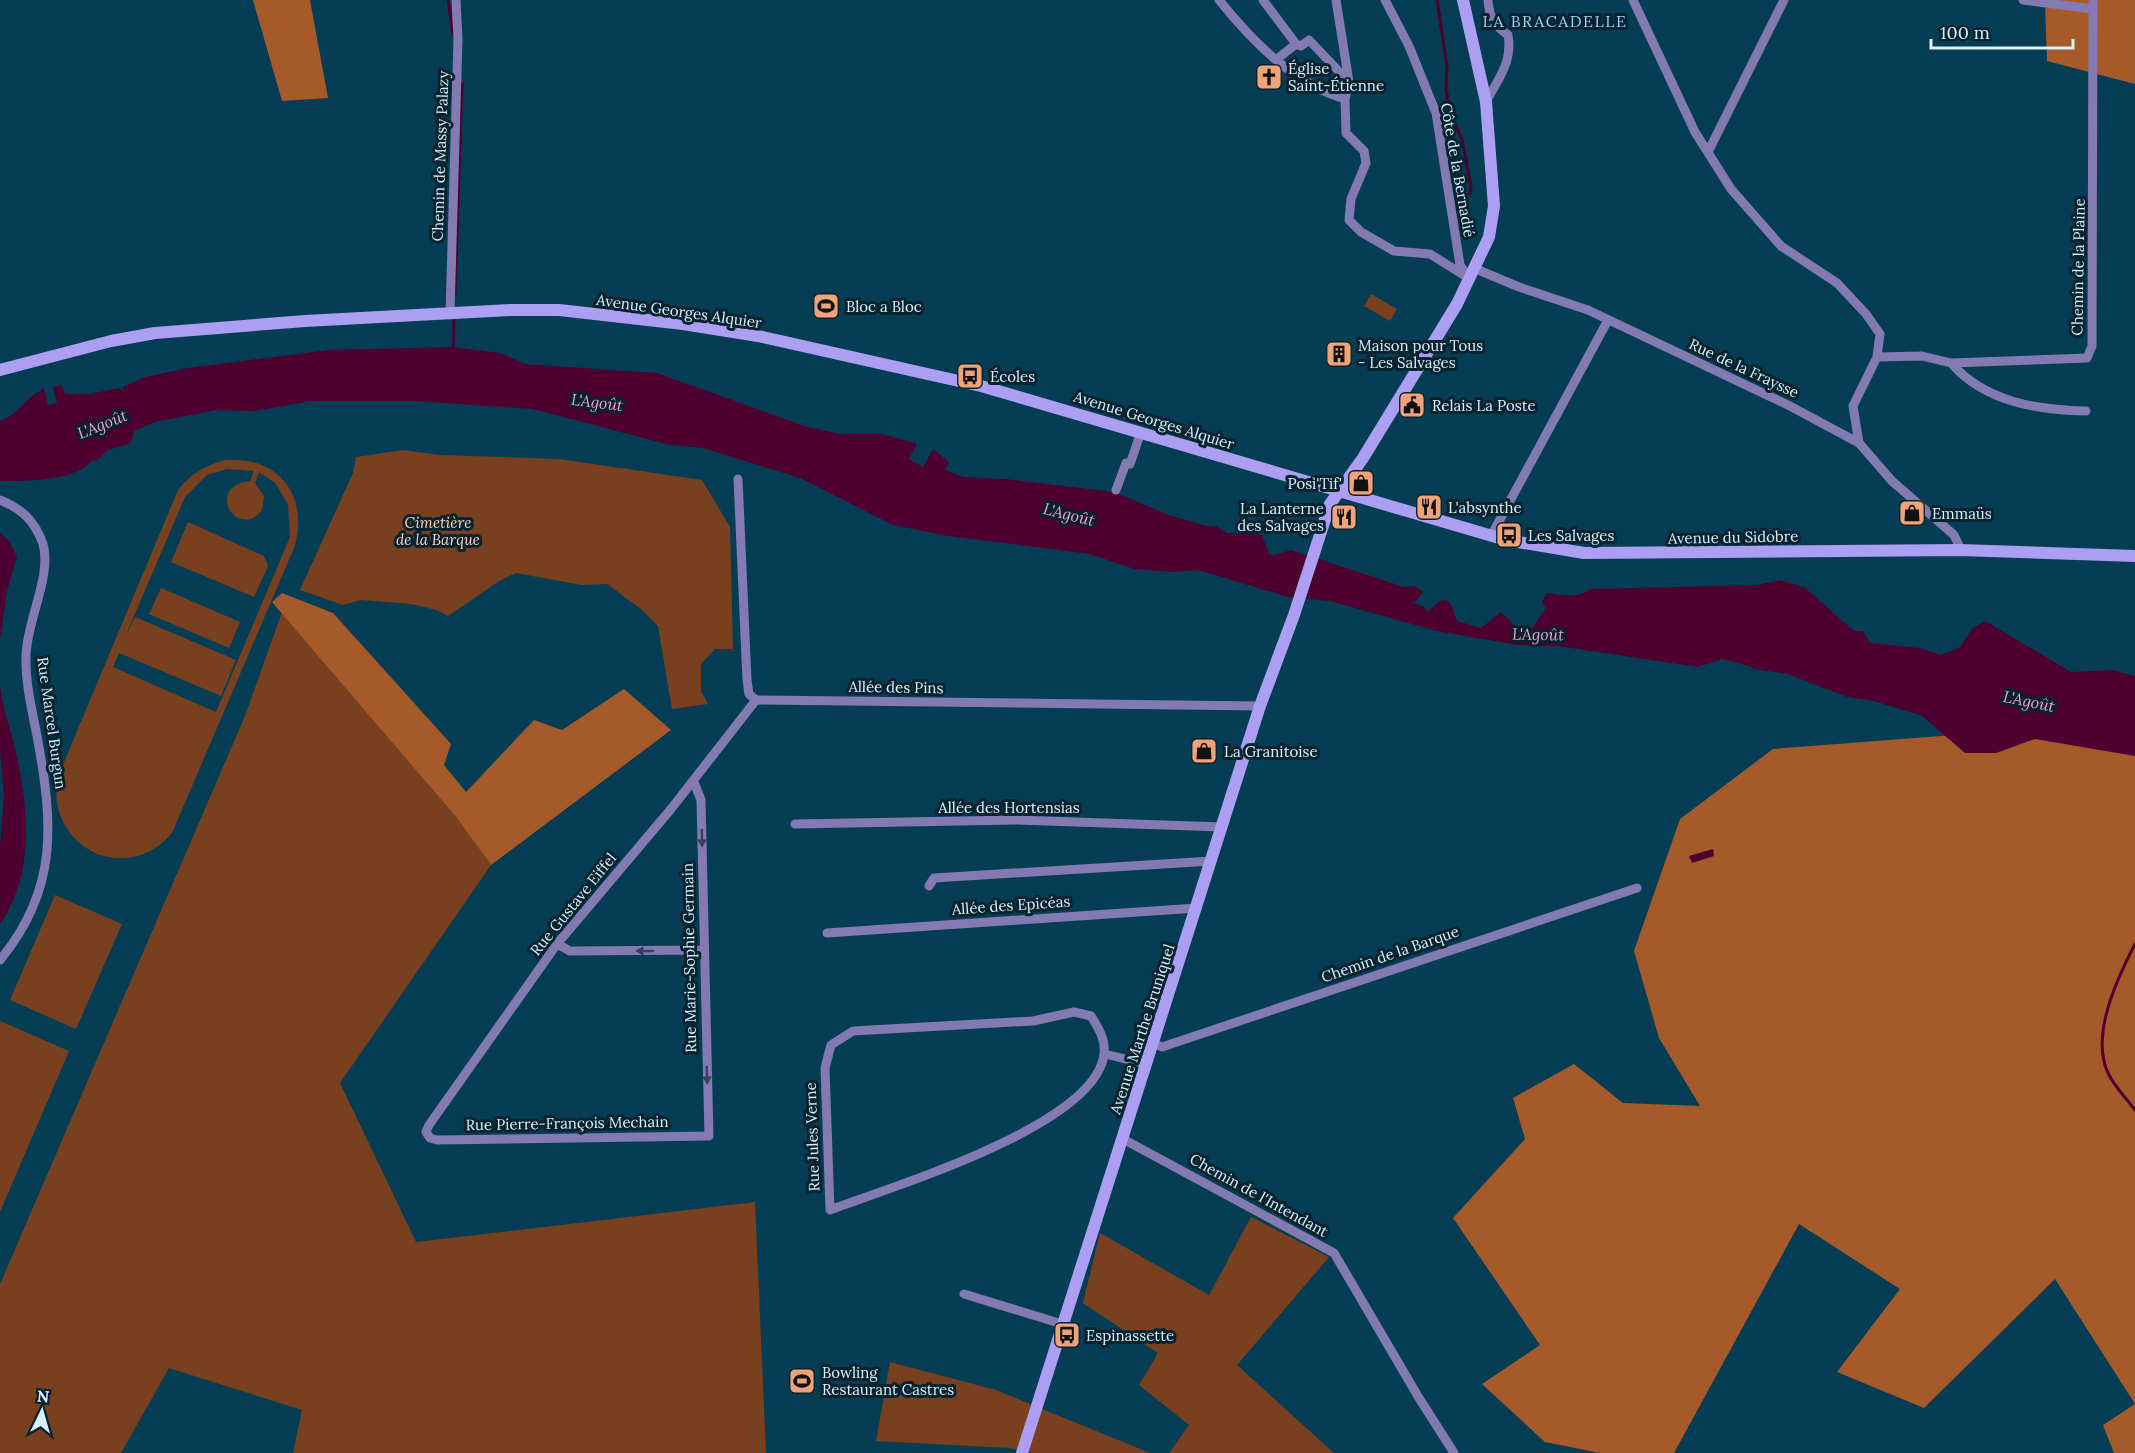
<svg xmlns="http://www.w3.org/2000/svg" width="2135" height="1453" font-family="Lora,serif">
  <rect width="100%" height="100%" fill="#053e54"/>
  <!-- green -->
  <path fill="#78401e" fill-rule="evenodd" d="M1371,294L1397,309L1390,321L1364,306Z
    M403,450L440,455L559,459L702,480L730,527L733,649H715L701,664V691L708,704L672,709L658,626L641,609L607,584L582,585L516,573L499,581L448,616L437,610L411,604L361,600L343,605L300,590L353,473L356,457Z
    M225,460C279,456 310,496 294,548L172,833C126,887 47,848 57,779L178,490C192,473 204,466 225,460ZM227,469L254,471L250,481C203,487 238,541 262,510L264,496L255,483L259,472L275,483L288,504L290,537L216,712L113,667L119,653L221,696L236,660L135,617L125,637L185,497L207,475Z
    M188,522L264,556L268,566L254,597L171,562Z
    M161,588L240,622L229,648L149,614Z
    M282,612L456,817L491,865L340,1083L416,1242L755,1202L766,1453H293L302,1410L169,1368L121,1453H0V1284L245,716Z
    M55,895L122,924L76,1029L10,1000Z
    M0,1021L69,1051L0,1212Z
    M1251,1217L1329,1257L1237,1365L1334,1453H1169L1189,1425L1139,1385L1158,1353L1083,1303L1100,1233L1209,1295Z
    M890,1362L996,1390L1150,1453H1033L1009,1448L876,1441Z"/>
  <!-- forest -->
  <path fill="#a75a29" d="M253,0H310L328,98L282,101Z
    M2045,0H2135V84L2047,61Z
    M282,593L333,613L451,744L444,765L466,792L534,720L562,730L624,689L671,730L491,865L456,817L272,602Z
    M2006,731L2135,755V1453H2114L2103,1425L2135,1404L2055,1279L1924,1408L1837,1372L1900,1289L1799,1224L1674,1453H1600L1545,1442L1482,1384L1540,1345L1453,1218L1525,1139L1513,1098L1574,1064L1623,1103L1700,1106L1659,1038L1634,951L1680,819L1773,749Z"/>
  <!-- water -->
  <path fill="#4e0030" d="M453,347L500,353L525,364L657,373L804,426L839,434H882L917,444L909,459L923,467L933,449L949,462L945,470L963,477L1005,479L1114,492L1169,515L1206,526H1216L1227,533L1262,535L1269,554L1275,555L1291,550L1404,587L1415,586L1423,592L1414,603L1424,607L1427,612L1440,601L1446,600L1451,604L1457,621L1481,628L1501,612L1516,627L1524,631L1532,628L1546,608L1542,602L1547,593C1562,595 1577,599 1590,589L1757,585L1780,580L1804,587L1854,631H1863L1870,643L1920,648L1941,655L1960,647L1973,628L1985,621L2071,672L2112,670L2135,676V756L2035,739L1996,753H1965L1922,716L1874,701L1847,697L1788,674L1760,670L1738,663L1722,659L1698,667L1558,646L1518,645L1437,631L1330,601L1288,597L1198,570L1174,572L1134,569L1090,554L948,536L893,525L800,478L703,448L670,445L533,409L416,401H311L255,411L216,410L155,422L134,431L131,443L108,450L96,461L93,460C74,482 26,481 0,481V421C20,414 26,396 44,389L48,405L57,403L53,387L62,385L65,394H90L119,388L123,391V387L145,377L188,368L289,355L329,350Z
    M0,533L9,541L17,557L7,591L0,639Z
    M0,685C2,707 10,727 15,748C28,805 36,873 0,924V846L4,796L0,750Z
    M1713,849L1714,856L1692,863L1689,856Z"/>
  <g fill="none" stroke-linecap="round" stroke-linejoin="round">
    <!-- stream -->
    <path stroke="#4e0030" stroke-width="3" d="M448,0L453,34
      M1437,0L1447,66L1446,88L1450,115L1462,139L1471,186L1470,194
      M455,294L462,83
      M453,350L454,321
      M2135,944C2118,977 2090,1035 2108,1073C2114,1086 2126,1098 2135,1110"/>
    <!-- street -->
    <path stroke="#827ab0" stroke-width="9" d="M1219,0C1252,41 1294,84 1345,99
      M1263,0L1296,44L1301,46L1309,40L1349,82
      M1336,0L1349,82L1345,99L1346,133L1364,151L1366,163L1351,199L1349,220L1361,232L1394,251L1430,254L1470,279
      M1385,0L1409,46L1436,113L1460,265L1467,275
      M1633,0L1695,132L1731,189L1781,246L1837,283L1866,314L1880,334L1877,357L1853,406L1859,443
      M2023,0L2093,9
      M1277,59L1296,44
      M1486,102C1498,79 1513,62 1508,35C1494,25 1489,17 1488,0
      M1708,152L1784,0
      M1476,269L1519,287L1588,310L1788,405L1859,443L1892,481L1954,535L1961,550
      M450,313L458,39L456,0
      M1877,357L1922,356L1951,363L2087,358L2092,346L2093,0
      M1951,363C1985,402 2037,410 2086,411
      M738,479L747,680L749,694L756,700L1260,706
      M1116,490L1126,463L1130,464L1141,432
      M0,500C22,509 35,521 43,544C52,576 27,620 26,655C25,682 32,710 37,736C53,822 59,889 0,960
      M1491,536L1608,320
      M694,782L701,800L709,1136L437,1140L430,1138L426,1132L429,1125L557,944L671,809L756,700
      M795,824L1016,820L1223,827
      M929,886L934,878L1212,861
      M827,933L1197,908
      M557,944L570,951L703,950
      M1074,1012L1091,1016C1098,1027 1106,1040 1104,1054C1096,1126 890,1187 830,1210L825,1068L831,1045L853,1031L1033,1021Z
      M1153,1043L1162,1047L1637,888
      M1105,1054L1146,1064
      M1123,1139L1334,1253L1419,1398L1454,1453
      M964,1294L1062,1324"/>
    <!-- secondary -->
    <path stroke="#ab9ef3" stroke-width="12" d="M0,370L111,341L155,333L305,321L510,310H559L683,324L758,336L981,386L1506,540L1584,553L1961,550L2135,556
      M1022,1453L1260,706L1294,615L1330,504L1363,458L1457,304L1489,237L1494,206L1486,102L1463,0"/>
  </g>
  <!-- one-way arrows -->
  <defs><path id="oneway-solid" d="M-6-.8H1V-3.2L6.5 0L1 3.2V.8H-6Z" transform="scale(1.5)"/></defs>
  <g fill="#32415c">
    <use href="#oneway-solid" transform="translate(702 838) rotate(89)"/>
    <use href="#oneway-solid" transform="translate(645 951) rotate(180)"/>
    <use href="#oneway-solid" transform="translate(707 1075) rotate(88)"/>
  </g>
  <!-- icons -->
  <defs>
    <symbol id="church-square" viewBox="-11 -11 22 22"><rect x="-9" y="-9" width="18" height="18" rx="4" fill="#efa377" stroke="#07232f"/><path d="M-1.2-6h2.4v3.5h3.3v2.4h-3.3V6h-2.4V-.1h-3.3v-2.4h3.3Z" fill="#111"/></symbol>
    <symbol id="stadium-square" viewBox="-11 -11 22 22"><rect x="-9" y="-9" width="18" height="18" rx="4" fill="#efa377" stroke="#07232f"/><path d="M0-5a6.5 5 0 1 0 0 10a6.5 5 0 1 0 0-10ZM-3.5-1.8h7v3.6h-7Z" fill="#111"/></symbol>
    <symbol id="building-square" viewBox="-11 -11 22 22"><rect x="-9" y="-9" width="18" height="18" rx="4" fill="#efa377" stroke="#07232f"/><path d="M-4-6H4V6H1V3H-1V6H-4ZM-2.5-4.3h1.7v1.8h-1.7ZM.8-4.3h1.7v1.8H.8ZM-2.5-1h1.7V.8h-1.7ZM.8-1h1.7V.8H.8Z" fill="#111"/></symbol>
    <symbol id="bus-square" viewBox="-11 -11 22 22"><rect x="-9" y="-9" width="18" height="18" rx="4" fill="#efa377" stroke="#07232f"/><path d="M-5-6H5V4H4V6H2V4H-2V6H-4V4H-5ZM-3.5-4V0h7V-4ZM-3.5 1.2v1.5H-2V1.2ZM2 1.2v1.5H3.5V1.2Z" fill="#111"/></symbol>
    <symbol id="civic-square" viewBox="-11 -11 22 22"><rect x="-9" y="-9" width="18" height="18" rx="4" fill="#efa377" stroke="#07232f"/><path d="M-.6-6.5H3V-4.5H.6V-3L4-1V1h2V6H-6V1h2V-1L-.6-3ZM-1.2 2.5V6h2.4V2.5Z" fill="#111"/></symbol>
    <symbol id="shop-square" viewBox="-11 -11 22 22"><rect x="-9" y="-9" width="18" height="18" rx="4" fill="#efa377" stroke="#07232f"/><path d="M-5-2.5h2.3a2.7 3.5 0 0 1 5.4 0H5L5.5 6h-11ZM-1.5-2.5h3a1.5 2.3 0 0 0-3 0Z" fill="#111"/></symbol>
    <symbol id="restaurant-square" viewBox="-11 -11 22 22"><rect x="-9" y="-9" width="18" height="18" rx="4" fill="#efa377" stroke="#07232f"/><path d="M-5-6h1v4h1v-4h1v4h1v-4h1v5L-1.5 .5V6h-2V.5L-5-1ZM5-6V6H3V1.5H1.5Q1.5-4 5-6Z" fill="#111"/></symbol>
  </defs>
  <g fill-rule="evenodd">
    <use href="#church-square" x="1254" y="62" width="30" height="30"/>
    <use href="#stadium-square" x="811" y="291" width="30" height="30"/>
    <use href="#building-square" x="1324" y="339" width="30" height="30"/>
    <use href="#bus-square" x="955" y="361" width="30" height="30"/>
    <use href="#civic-square" x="1397" y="390" width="30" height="30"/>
    <use href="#shop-square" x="1346" y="468" width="30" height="30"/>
    <use href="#restaurant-square" x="1414" y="492" width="30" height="30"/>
    <use href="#shop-square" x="1897" y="498" width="30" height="30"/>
    <use href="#restaurant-square" x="1329" y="502" width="30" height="30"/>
    <use href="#bus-square" x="1494" y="520" width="30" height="30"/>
    <use href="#shop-square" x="1189" y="736" width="30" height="30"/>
    <use href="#bus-square" x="1052" y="1320" width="30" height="30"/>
    <use href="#stadium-square" x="787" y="1366" width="30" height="30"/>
  </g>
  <g text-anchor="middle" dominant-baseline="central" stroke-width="6" stroke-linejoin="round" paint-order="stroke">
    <!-- poi labels -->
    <g font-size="15" fill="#d7f1fe" stroke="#07232f" text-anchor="start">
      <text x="1288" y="68">Église<tspan x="1288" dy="17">Saint-Étienne</tspan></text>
      <text x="846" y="306">Bloc a Bloc</text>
      <text x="1358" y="345">Maison pour Tous<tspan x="1358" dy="17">- Les Salvages</tspan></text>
      <text x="990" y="376">Écoles</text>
      <text x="1432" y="405">Relais La Poste</text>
      <text x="1342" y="483" text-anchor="end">Posi'Tif'</text>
      <text x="1448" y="507">L'absynthe</text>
      <text x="1324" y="508" text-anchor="end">La Lanterne<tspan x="1324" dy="17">des Salvages</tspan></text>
      <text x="1932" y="513">Emmaüs</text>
      <text x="1528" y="535">Les Salvages</text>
      <text x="1224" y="751">La Granitoise</text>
      <text x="1086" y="1335">Espinassette</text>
      <text x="822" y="1372">Bowling<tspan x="822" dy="17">Restaurant Castres</tspan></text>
    </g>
    <!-- street labels -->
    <g font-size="15" fill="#d7f1fe" stroke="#07232f">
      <text transform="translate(440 156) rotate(-88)">Chemin de Massy Palazy</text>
      <text transform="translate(1458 170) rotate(80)">Côte de la Bernadié</text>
      <text transform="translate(2078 267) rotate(-89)">Chemin de la Plaine</text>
      <text transform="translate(679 311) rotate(8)">Avenue Georges Alquier</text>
      <text transform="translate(1744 368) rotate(25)">Rue de la Fraysse</text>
      <text transform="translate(1154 420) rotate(17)">Avenue Georges Alquier</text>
      <text transform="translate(1733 537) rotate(-1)">Avenue du Sidobre</text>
      <text transform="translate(896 687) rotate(1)">Allée des Pins</text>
      <text transform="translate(52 723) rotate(82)">Rue Marcel Burgun</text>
      <text x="1009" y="807">Allée des Hortensias</text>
      <text transform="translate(573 904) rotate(-51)">Rue Gustave Eiffel</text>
      <text transform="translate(1011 905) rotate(-4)">Allée des Epicéas</text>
      <text transform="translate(1390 954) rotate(-19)">Chemin de la Barque</text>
      <text transform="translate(689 958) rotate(-91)">Rue Marie-Sophie Germain</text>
      <text transform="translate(1142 1029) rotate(-72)">Avenue Marthe Bruniquel</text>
      <text transform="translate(567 1123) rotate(-1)">Rue Pierre-François Mechain</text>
      <text transform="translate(812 1137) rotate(-92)">Rue Jules Verne</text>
      <text transform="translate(1259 1195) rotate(29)">Chemin de l'Intendant</text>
    </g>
    <!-- park labels -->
    <g font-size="15" font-style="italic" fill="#fed2ba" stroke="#07232f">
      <text x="438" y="522">Cimetière<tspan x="438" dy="17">de la Barque</tspan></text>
    </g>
    <!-- neighbourhood labels -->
    <g font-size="16" letter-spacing="1.5" fill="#90d3f4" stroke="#07232f">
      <text x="1555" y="21">LA BRACADELLE</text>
    </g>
    <!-- water labels -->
    <g font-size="16" font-style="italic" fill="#f89dc8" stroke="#07232f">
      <text transform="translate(597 402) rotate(7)">L'Agoût</text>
      <text transform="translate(102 424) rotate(-22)">L'Agoût</text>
      <text transform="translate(1069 514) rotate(14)">L'Agoût</text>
      <text transform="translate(1538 634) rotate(1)">L'Agoût</text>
      <text transform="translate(2029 701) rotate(12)">L'Agoût</text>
    </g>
  </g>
  <!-- north arrow -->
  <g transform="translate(42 1411) rotate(5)" stroke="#07232f" stroke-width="4.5" paint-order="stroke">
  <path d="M0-4.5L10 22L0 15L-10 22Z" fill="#d7f1fe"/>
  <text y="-9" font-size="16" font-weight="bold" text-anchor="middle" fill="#d7f1fe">N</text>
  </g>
  <!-- scale -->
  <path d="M1931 39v9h142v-9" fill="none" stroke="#d7f1fe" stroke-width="3"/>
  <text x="1940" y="39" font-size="18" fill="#d7f1fe" stroke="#07232f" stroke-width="4.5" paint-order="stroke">100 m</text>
</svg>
